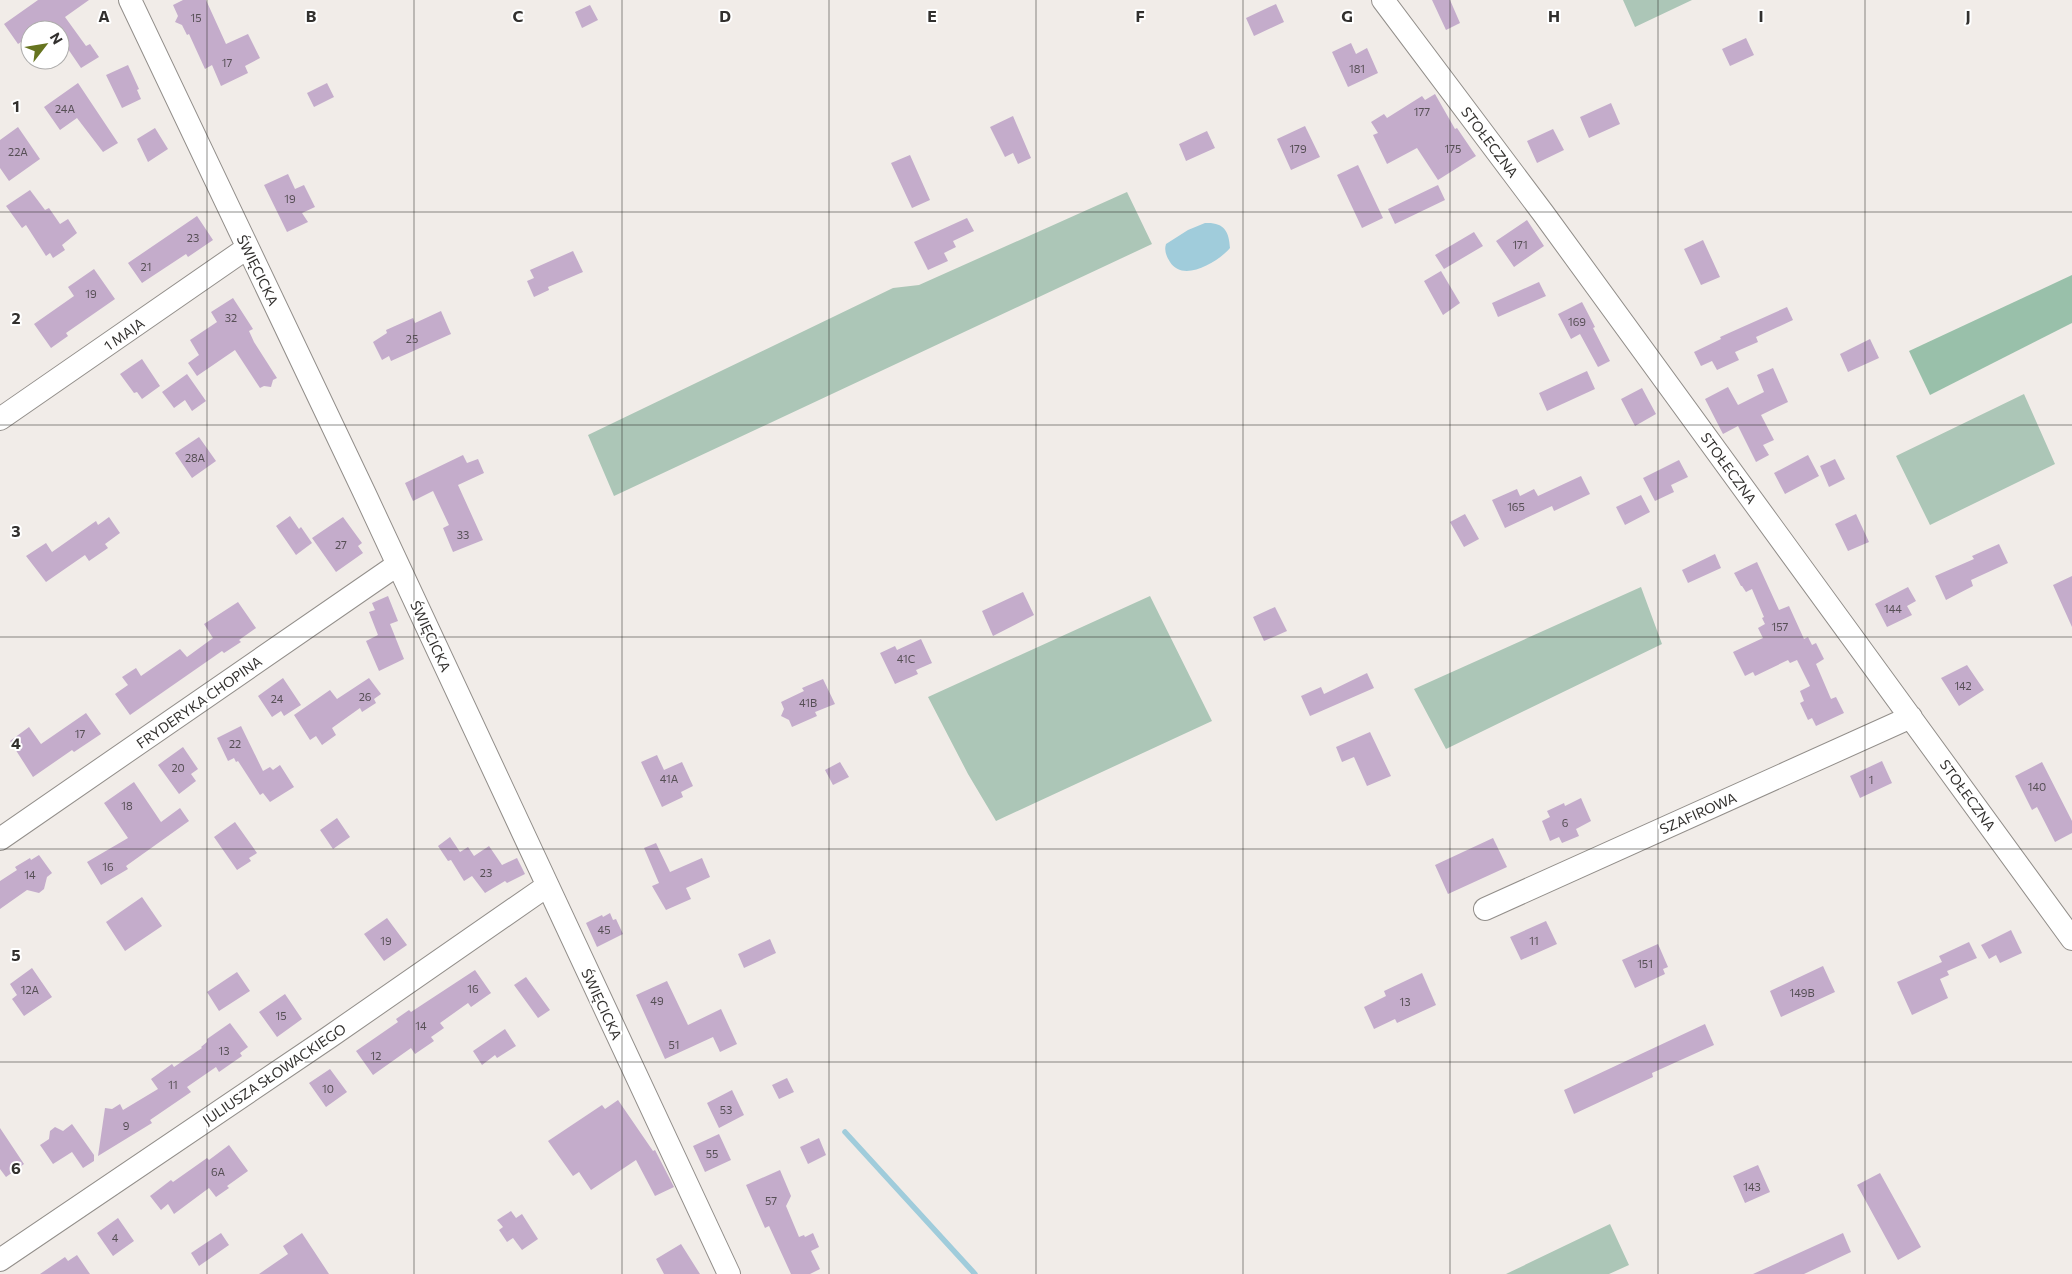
<svg xmlns="http://www.w3.org/2000/svg" width="2072" height="1274" font-family="Commissioner,sans-serif">
  <rect width="100%" height="100%" fill="#f1ece8"/>
  <!-- green -->
  <path fill="#acc6b7" d="M1623,0H1692L1635,27Z
    M1127,192L1152,244L614,496L588,435L893,288L919,285Z
    M2024,394L2055,464L1930,525L1896,456Z
    M1641,587L1662,644L1446,749L1414,689Z
    M1150,596L1212,721L996,821L968,774L928,697Z
    M1610,1224L1629,1265L1609,1274H1506Z"/>
  <!-- forest -->
  <path fill="#99c0aa" d="M2072,275V323L1930,395L1909,351Z"/>
  <!-- water -->
  <path fill="#a0ccdb" d="M1205,223C1224,222 1229,231 1230,248C1218,262 1183,283 1170,262C1166,256 1164,250 1166,244L1188,230Z"/>
  <g fill="none" stroke-linecap="round" stroke-linejoin="round">
    <!-- stream -->
    <path stroke="#a0ccdb" stroke-width="5.5" d="M845,1132L975,1274"/>
  </g>
  <!-- building -->
  <path fill="#c4accb" d="M38,0H89L65,17L86,46L90,44L99,57L81,68L68,49L60,55V30H30V36L18,44L4,24Z
    M183,0H206L226,44L248,34L260,58L245,66L248,73L221,86L212,65L205,69L189,34L187,35L182,25L175,22L178,16L173,5Z
    M1432,0H1450L1460,23L1446,30Z
    M1276,4L1284,22L1254,36L1246,18Z
    M590,5L598,20L582,28L575,12Z
    M1746,38L1754,55L1730,66L1722,49Z
    M1351,43L1356,54L1367,48L1378,73L1348,87L1332,52Z
    M128,65L139,89L137,90L141,99L122,108L106,75Z
    M78,83L118,143L103,152L77,118L60,130L44,107Z
    M327,83L334,97L314,107L307,93Z
    M1435,94L1455,129L1457,128L1476,156L1438,180L1417,148L1387,164L1373,135L1378,133L1371,122L1384,114L1387,118L1422,96L1425,100Z
    M1611,103L1620,124L1589,138L1580,117Z
    M1013,116L1031,158L1018,164L1013,153L1005,157L990,127Z
    M1305,126L1320,157L1291,170L1277,139Z
    M18,127L40,159L9,181L0,168V140Z
    M155,128L168,149L148,162L137,139Z
    M1553,129L1564,150L1537,163L1527,141Z
    M1207,131L1215,148L1186,161L1179,144Z
    M910,155L930,200L912,208L891,163Z
    M1358,165L1383,218L1362,228L1337,175Z
    M288,174L295,189L304,185L315,207L302,213L308,222L287,232L264,185Z
    M1438,185L1445,200L1395,224L1388,209Z
    M30,190L45,210L49,208L60,224L68,219L77,233L62,245L65,250L53,258L50,253L46,256L26,225L22,228L6,206Z
    M197,216L213,240L188,257L186,254L142,283L128,263Z
    M967,218L974,231L953,241L956,247L944,253L948,261L928,270L914,242Z
    M1527,220L1544,246L1514,267L1496,241Z
    M1474,232L1483,246L1444,269L1435,255Z
    M1703,240L1720,277L1701,285L1684,249Z
    M573,251L583,272L548,287L549,290L534,297L527,281L534,278L530,270Z
    M94,269L115,299L66,333L68,336L51,348L34,324L74,296L68,287Z
    M1441,271L1460,303L1443,315L1424,281Z
    M1539,282L1546,296L1498,317L1492,303Z
    M233,298L253,329L249,331L254,342L277,378L273,380L271,387L264,386L260,388L235,350L197,376L188,363L199,355L190,340L217,322L211,312Z
    M1582,302L1595,327L1593,328L1610,361L1598,367L1580,334L1571,339L1558,314Z
    M1787,307L1793,320L1756,337L1758,342L1735,352L1739,360L1717,370L1712,361L1701,366L1694,352L1721,339L1720,337Z
    M441,311L451,334L391,361L389,356L382,360L373,342L387,333L386,330L413,318L415,323Z
    M1870,339L1879,358L1848,372L1840,354Z
    M142,359L160,386L142,399L137,392L134,393L120,374Z
    M1773,368L1788,402L1761,415L1774,440L1763,445L1769,455L1756,462L1738,426L1723,434L1705,399L1728,387L1738,405L1764,392L1757,375Z
    M1587,371L1595,389L1547,411L1539,393Z
    M187,374L206,401L192,411L185,400L174,408L162,392Z
    M1642,388L1656,414L1635,426L1621,399Z
    M199,437L216,461L192,478L175,453Z
    M463,455L467,463L478,459L484,473L458,485L483,540L453,552L443,528L449,525L433,491L413,501L405,483Z
    M1808,455L1819,476L1785,494L1774,473Z
    M1835,459L1845,479L1829,487L1820,466Z
    M1679,460L1688,477L1671,485L1674,492L1655,501L1643,478Z
    M1581,476L1590,494L1554,511L1552,506L1505,528L1492,500L1517,489L1520,496L1534,489L1538,496Z
    M1641,495L1650,512L1625,525L1616,507Z
    M1465,514L1479,539L1464,547L1450,522Z
    M1856,514L1869,542L1848,551L1835,524Z
    M290,516L299,529L301,527L312,543L296,555L276,526Z
    M109,517L120,533L105,544L108,548L89,561L85,555L46,582L26,556L46,543L52,552L96,521L98,525Z
    M343,517L362,543L358,546L363,553L336,572L312,538Z
    M1999,544L2008,563L1971,580L1973,586L1946,600L1935,576L1974,559L1972,556Z
    M1715,554L1721,568L1688,583L1682,570Z
    M1757,562L1779,610L1789,606L1804,639L1808,637L1812,645L1816,643L1824,659L1816,664L1831,699L1836,697L1844,713L1816,726L1812,718L1808,720L1800,703L1804,701L1800,691L1810,686L1797,660L1790,663L1788,660L1755,676L1753,672L1745,676L1733,652L1763,638L1758,628L1765,624L1762,618L1764,617L1752,589L1746,592L1742,586H1741L1734,573Z
    M2072,576V627L2053,585Z
    M1908,587L1916,601L1907,606L1912,615L1887,627L1875,604Z
    M1023,592L1034,615L993,636L982,611Z
    M388,596L398,621L390,624L404,659L379,671L366,641L378,635L369,612L375,610L372,603Z
    M238,602L256,628L239,640L241,642L224,653L222,651L130,715L115,694L128,685L122,677L136,668L141,676L180,649L187,657L213,638L204,624Z
    M1275,607L1287,631L1264,641L1253,617Z
    M921,639L932,663L916,670L918,674L895,684L880,653L895,646L897,650Z
    M1967,665L1984,690L1959,706L1941,678Z
    M1367,673L1374,688L1310,716L1301,696L1321,687L1324,694Z
    M283,678L301,705L284,716L281,711L272,717L258,696Z
    M369,678L381,694L374,699L376,703L362,712L360,708L332,728L336,735L322,745L316,736L310,740L294,715L330,690L337,699Z
    M823,679L835,704L815,712L817,716L792,727L789,720L781,716L784,709L781,702L804,691L802,688Z
    M86,713L101,734L74,752L72,750L33,777L10,741L29,727L41,744Z
    M241,726L263,771L270,767L273,770L280,765L294,787L270,802L263,793L260,795L238,761L236,762L234,758L228,761L217,738Z
    M1370,732L1391,776L1367,786L1354,757L1342,762L1336,747Z
    M183,747L198,769L191,774L196,781L179,794L158,765Z
    M657,755L664,770L682,762L693,786L681,792L683,797L662,807L641,762Z
    M1882,761L1892,783L1860,798L1850,776Z
    M840,762L849,777L833,785L825,770Z
    M2042,762L2072,821V833L2055,842L2037,807L2032,810L2015,776Z
    M134,782L161,822L180,808L189,821L126,866L128,869L101,885L87,862L128,838L104,803Z
    M1581,798L1591,821L1576,829L1579,836L1562,843L1559,837L1550,841L1542,821L1550,817L1547,811L1564,803L1565,806Z
    M337,818L350,837L333,849L320,830Z
    M235,822L257,853L249,858L251,861L237,870L214,837Z
    M450,837L460,852L468,847L474,856L489,846L502,865L517,858L525,874L507,883L505,881L485,893L472,876L464,881L451,860L448,861L438,846Z
    M1493,838L1507,867L1448,894L1435,865Z
    M656,843L670,872L702,858L710,877L686,888L691,899L666,910L652,886L659,883L644,848Z
    M39,855L52,873L47,877L44,889L39,893L27,890L0,909V881L17,870L15,867L30,858L31,860Z
    M142,897L162,926L125,951L106,922Z
    M610,913L613,920L616,919L623,934L597,947L586,923L602,915L603,917Z
    M387,918L407,945L384,961L364,934Z
    M1546,921L1557,944L1521,960L1510,937Z
    M2011,930L2022,953L2000,963L1996,955L1989,959L1981,945Z
    M770,939L776,953L744,968L738,954Z
    M1969,942L1977,958L1947,971L1949,975L1940,979L1948,998L1912,1015L1897,982L1942,962L1939,956Z
    M1658,944L1668,967L1663,969L1665,974L1635,988L1622,960Z
    M1823,966L1835,992L1781,1017L1770,991Z
    M32,968L52,997L24,1016L12,999L17,995L10,984Z
    M475,970L491,993L471,1007L468,1003L440,1023L444,1028L431,1037L434,1041L415,1054L411,1048L373,1075L356,1051L398,1022L396,1019L409,1010L411,1012Z
    M237,972L250,991L219,1011L207,992Z
    M1422,973L1436,1005L1397,1023L1395,1019L1374,1029L1364,1007L1386,996L1384,991Z
    M526,977L550,1010L538,1018L514,985Z
    M667,981L688,1025L721,1009L737,1044L720,1052L713,1037L665,1059L636,995Z
    M285,994L302,1019L277,1037L259,1012Z
    M230,1023L248,1047L240,1053L242,1056L219,1072L216,1067L187,1087L191,1092L150,1120L152,1123L98,1156L105,1108L112,1109L120,1104L123,1110L158,1089L151,1079L172,1064L174,1067L202,1048L201,1047L207,1042V1039Z
    M1705,1024L1714,1045L1652,1073L1653,1077L1574,1114L1564,1090Z
    M505,1029L516,1046L497,1058L495,1055L482,1065L473,1051Z
    M330,1069L347,1092L326,1107L309,1083Z
    M787,1078L794,1092L779,1099L772,1085Z
    M732,1090L744,1115L719,1128L707,1103Z
    M618,1100L653,1151L655,1150L674,1187L655,1196L636,1160L591,1190L579,1172L573,1176L548,1141L602,1105L605,1109Z
    M72,1124L94,1155V1161L83,1168L72,1152L53,1164L40,1145L49,1139L50,1131L55,1127L63,1131Z
    M0,1128L24,1164L6,1177L0,1169Z
    M719,1134L731,1160L705,1172L693,1146Z
    M819,1138L826,1155L808,1164L800,1147Z
    M229,1145L248,1171L227,1186L229,1188L216,1197L209,1188L174,1214L168,1204L161,1210L150,1196L171,1180L173,1182L207,1158L209,1160Z
    M1758,1165L1770,1192L1745,1203L1733,1176Z
    M780,1170L791,1196L786,1206L799,1237L804,1235L805,1237L813,1233L819,1247L811,1251L820,1269L810,1274H791L769,1226L765,1228L746,1185Z
    M1880,1173L1921,1247L1898,1260L1857,1185Z
    M511,1211L516,1218L522,1214L538,1239L522,1250L513,1238L507,1242L499,1230L503,1227L497,1220Z
    M118,1218L134,1241L113,1256L97,1233Z
    M221,1233L229,1245L199,1266L191,1253Z
    M302,1233L329,1274H259L288,1254L283,1246Z
    M1843,1233L1851,1252L1804,1274H1753Z
    M681,1244L700,1274H664L656,1259Z
    M77,1255L90,1274H40L65,1257L68,1261Z"/>
  <g fill="none" stroke-linecap="round" stroke-linejoin="round">
    <defs>
      <path id="minor" d="M130,0L364,492L729,1274
        M1383,0L1543,213L2072,939
        M0,419L247,248
        M0,839L397,565
        M1485,909L1911,717
        M0,1260L328,1038L547,886"/>
    </defs>
    <!-- minor casing -->
    <use href="#minor" stroke="#928e8a" stroke-width="24"/>
    <!-- minor -->
    <use href="#minor" stroke="#fff" stroke-width="22"/>
  </g>
  <!-- grid -->
  <path fill="none" stroke="#32302e" stroke-width="1" stroke-opacity="0.55" d="M207,0V1274M414,0V1274M622,0V1274M829,0V1274M1036,0V1274M1243,0V1274M1450,0V1274M1658,0V1274M1865,0V1274M0,212H2072M0,425H2072M0,637H2072M0,849H2072M0,1062H2072"/>
  <g text-anchor="middle" dominant-baseline="central" stroke-width="4" stroke-linejoin="round" paint-order="stroke">
    <!-- number labels -->
    <g font-size="11" fill="#564f55">
      <text x="196" y="17">15</text>
      <text x="227" y="62">17</text>
      <text x="1357" y="68">181</text>
      <text x="65" y="108">24A</text>
      <text x="1422" y="111">177</text>
      <text x="1298" y="148">179</text>
      <text x="1453" y="148">175</text>
      <text x="18" y="151">22A</text>
      <text x="290" y="198">19</text>
      <text x="193" y="237">23</text>
      <text x="1520" y="244">171</text>
      <text x="146" y="266">21</text>
      <text x="91" y="293">19</text>
      <text x="231" y="317">32</text>
      <text x="1577" y="321">169</text>
      <text x="412" y="338">25</text>
      <text x="195" y="457">28A</text>
      <text x="1516" y="506">165</text>
      <text x="463" y="534">33</text>
      <text x="341" y="544">27</text>
      <text x="1893" y="608">144</text>
      <text x="1780" y="626">157</text>
      <text x="906" y="658">41C</text>
      <text x="1963" y="685">142</text>
      <text x="365" y="696">26</text>
      <text x="277" y="698">24</text>
      <text x="808" y="702">41B</text>
      <text x="80" y="733">17</text>
      <text x="235" y="743">22</text>
      <text x="178" y="767">20</text>
      <text x="669" y="778">41A</text>
      <text x="1871" y="779">1</text>
      <text x="2037" y="786">140</text>
      <text x="127" y="805">18</text>
      <text x="1565" y="822">6</text>
      <text x="108" y="866">16</text>
      <text x="486" y="872">23</text>
      <text x="30" y="874">14</text>
      <text x="604" y="929">45</text>
      <text x="386" y="940">19</text>
      <text x="1534" y="940">11</text>
      <text x="1645" y="963">151</text>
      <text x="473" y="988">16</text>
      <text x="30" y="989">12A</text>
      <text x="1802" y="992">149B</text>
      <text x="657" y="1000">49</text>
      <text x="1405" y="1001">13</text>
      <text x="281" y="1015">15</text>
      <text x="421" y="1025">14</text>
      <text x="674" y="1044">51</text>
      <text x="224" y="1050">13</text>
      <text x="376" y="1055">12</text>
      <text x="173" y="1084">11</text>
      <text x="328" y="1088">10</text>
      <text x="726" y="1109">53</text>
      <text x="126" y="1125">9</text>
      <text x="712" y="1153">55</text>
      <text x="218" y="1171">6A</text>
      <text x="1752" y="1186">143</text>
      <text x="771" y="1200">57</text>
      <text x="115" y="1237">4</text>
    </g>
    <!-- street labels -->
    <g font-size="14" fill="#32302e" stroke="#fff">
      <text transform="translate(1490 142) rotate(53)">STOŁECZNA</text>
      <text transform="translate(258 270) rotate(64)">ŚWIĘCICKA</text>
      <text transform="translate(124 334) rotate(-35)">1 MAJA</text>
      <text transform="translate(1729 468) rotate(54)">STOŁECZNA</text>
      <text transform="translate(431 636) rotate(65)">ŚWIĘCICKA</text>
      <text transform="translate(199 702) rotate(-35)">FRYDERYKA CHOPINA</text>
      <text transform="translate(1968 795) rotate(54)">STOŁECZNA</text>
      <text transform="translate(1698 813) rotate(-24)">SZAFIROWA</text>
      <text transform="translate(602 1004) rotate(65)">ŚWIĘCICKA</text>
      <text transform="translate(274 1074) rotate(-34)">JULIUSZA SŁOWACKIEGO</text>
    </g>
  </g>
  <g font-size="16" text-anchor="middle" font-weight="bold" fill="#32302e" stroke="#fff" stroke-width="4" stroke-linejoin="round" paint-order="stroke">
    <text x="104" y="22">A</text>
    <text x="311" y="22">B</text>
    <text x="518" y="22">C</text>
    <text x="725" y="22">D</text>
    <text x="932" y="22">E</text>
    <text x="1140" y="22">F</text>
    <text x="1347" y="22">G</text>
    <text x="1554" y="22">H</text>
    <text x="1761" y="22">I</text>
    <text x="1968" y="22">J</text>
    <text x="16" y="112">1</text>
    <text x="16" y="324">2</text>
    <text x="16" y="537">3</text>
    <text x="16" y="749">4</text>
    <text x="16" y="961">5</text>
    <text x="16" y="1174">6</text>
  </g>
  <!-- north arrow -->
  <g transform="translate(45 45) rotate(59)"><circle r="24" fill="#ffffff" stroke="#adacab"/>
  <path d="M0-4L9 19L0 12L-9 19Z" fill="#66741f"/>
  <text y="-8" font-size="14" font-weight="bold" text-anchor="middle" fill="#32302e">N</text>
  </g>
</svg>
